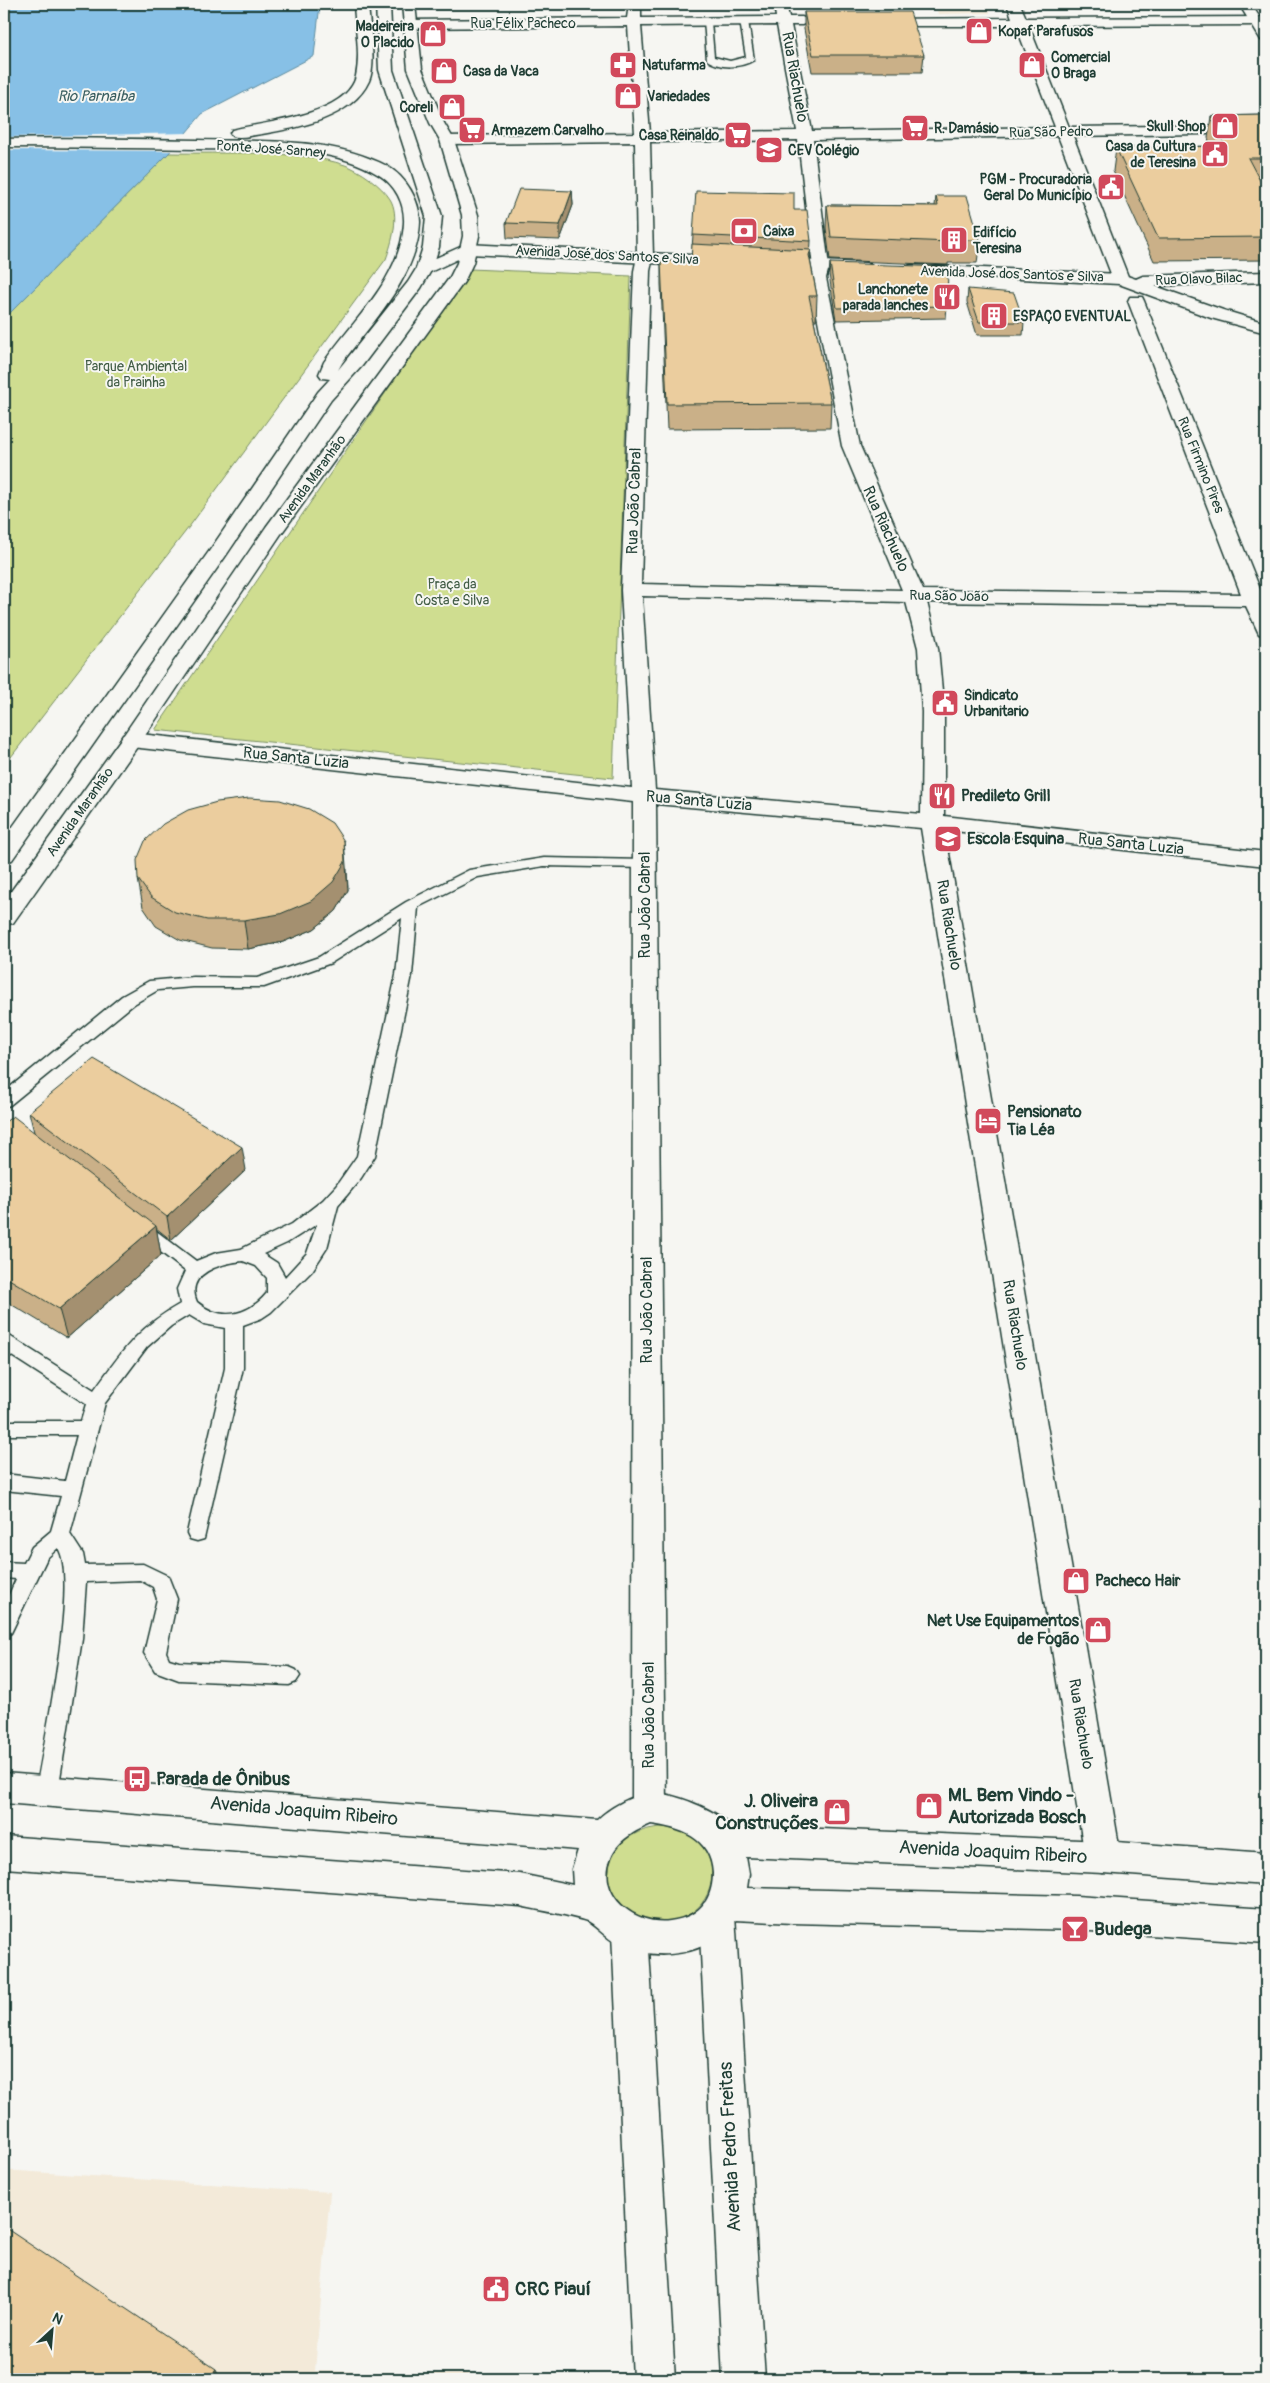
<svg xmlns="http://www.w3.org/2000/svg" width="1270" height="2383" font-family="Pangolin,sans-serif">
  <rect width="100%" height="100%" fill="#f6f6f2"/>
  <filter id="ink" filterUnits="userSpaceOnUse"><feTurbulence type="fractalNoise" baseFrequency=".02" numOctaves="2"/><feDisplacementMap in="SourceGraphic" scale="10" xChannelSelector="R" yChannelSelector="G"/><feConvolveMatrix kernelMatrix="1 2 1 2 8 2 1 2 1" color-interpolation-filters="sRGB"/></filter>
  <g filter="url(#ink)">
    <!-- built -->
    <path fill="#f3ead9" d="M935,4H987L990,13L938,14Z
      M4,2170L330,2192L315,2371L589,2376V2379H4Z"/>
    <!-- green -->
    <path fill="#cfdd90" stroke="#778d62" d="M169,153C221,154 297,149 345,165C360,170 382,186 390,199C400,215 392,243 386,259L189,527L4,766V319Z
      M470,269L631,276L613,778L155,730Z
      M661,1827C737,1834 722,1930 653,1921C592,1913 593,1832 661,1827Z"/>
    <!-- water -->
    <path fill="#87c0e6" stroke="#5d8c9f" d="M4,4H320L314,56L202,114L169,153L4,319Z"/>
    <!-- pier -->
    <path fill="#f6f6f2" d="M189,133L174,151L4,150V137Z"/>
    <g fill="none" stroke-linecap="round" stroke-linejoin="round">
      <defs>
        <path id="lane" d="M744,18L748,21L754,60C741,68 720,69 707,60L704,20L711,22L714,57L730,61L746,57L740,21Z
          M544,858L645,860L652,864L645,868L544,866L478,877L418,907L412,975L375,1156L361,1178L338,1206L327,1248L312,1271L271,1312L262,1318L243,1325V1368L204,1539L197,1541L190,1539L187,1533L225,1368V1328L204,1324L189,1315L171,1326L147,1347L105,1403L70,1534L83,1554L85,1565L143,1564L168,1576L177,1599L166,1652L169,1659L179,1662L289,1667L296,1670L300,1676L296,1682L289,1685L179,1680L155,1671L144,1653L157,1599L153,1587L140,1580L86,1582L82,1639L58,1791L55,1798L47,1801L39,1798L36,1791C43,1747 79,1580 58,1548L47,1558L11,1633L4,1636V1606L16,1579L4,1578V1562L24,1563L32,1547L51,1531L61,1496L4,1490V1474L65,1481L77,1435H4V1421H81L86,1404L4,1351V1335L11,1337L94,1390C122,1352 137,1328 180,1304L177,1289L185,1271L135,1232L132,1228L135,1224L141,1222L147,1224L196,1261L216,1253L241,1249L292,1224L323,1200L336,1186L357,1156L396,975L402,918L331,963L264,987H193L158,990L134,1004L10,1105L4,1107V1092L122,996L149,981L193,977L257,978L319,957L406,902L469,870ZM317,1224L307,1253L285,1277L277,1263L263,1254L287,1243ZM243,1261L256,1266L267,1278V1293C248,1316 221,1322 197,1302C184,1273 222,1263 243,1261Z"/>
        <path id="street" d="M629,4H641V18L776,17L774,4H786L789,17H802L809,21L802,25H791L812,131L1055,127L1016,26H875L870,25L868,22L870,19L1012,18L1008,7L1012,4H1020L1026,18L1266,17V25L1029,26L1069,127L1266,125V133L1073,136L1129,279L1127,283H1115L1113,279L1058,136L813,140L829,267L826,278L860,446L923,590L1241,594L1128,301L1130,297H1142L1144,301L1262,594H1266V636L1259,634L1246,606L927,602L938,648L944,712V816L1266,852V866L945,830L1121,1857L1116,1868L1103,1873L1090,1868L1085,1857L921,828L656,804L666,1808L661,1819L649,1823L637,1819L632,1808L633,802L131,747L123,745L120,740L123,735L131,733L632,788L621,590L634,271L637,257L635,142L447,144L440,140L447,136L635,133L628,26L409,28L402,24L409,20L627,18ZM777,25L797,131L650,133L641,26ZM798,140L813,267L810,278L842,446L902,590L641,584L650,271L653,257L650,142ZM642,596L906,602L918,648L922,712L921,814L655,790Z"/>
        <path id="secondary" d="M1239,4H1251L1266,27V41L1261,40Z
          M467,244L729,257L735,259L737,262L735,265L729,267L469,254L430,272H418L416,269L418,266Z
          M774,259L866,263L872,265L874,268L872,271L866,273L768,267L766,264L768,261Z
          M911,265L1121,274L1136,279L1143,276L1266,272V282L1155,286L1223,310L1266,323V333L1211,318L1119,284L905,273L903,270L905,267Z
          M717,1898L730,1903L735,1915L765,2379H723L699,1915L704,1903Z
          M630,1916L643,1921L648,1933L675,2379H633L612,1933L617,1921Z"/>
        <path id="primary" d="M354,4H368C369,24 377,63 369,81C352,118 298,128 262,134C252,135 241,139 232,136L230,133L232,130C263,122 347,116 356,76C361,53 355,27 354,4Z
          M376,4H390L393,70L442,216L439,247L432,269L421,288L362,366L331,400L225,557L12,860L4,862V839L210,550L318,392L330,379L322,378L319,374L324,362C354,319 401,278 404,223C405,203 395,185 379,175C326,142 256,151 197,149C133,148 68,147 4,147V139C68,137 133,139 197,140C260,142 328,136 387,166C406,177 420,200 420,222C418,276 372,322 342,363L338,370L408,282L416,269L423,247L426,216L379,70Z
          M402,4H415L422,69L444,123L454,140L478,215L479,236L473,263L464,282L281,534L142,740L13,923L4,925V901L123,736L266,527L450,277L457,263L463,236L462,215L440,140L430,123L408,69Z
          M4,1773L597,1820C609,1808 631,1796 648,1793C667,1790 717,1810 729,1825L1103,1841L1266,1853V1885L1103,1873L746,1857L749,1874L747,1888L1076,1896L1266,1909V1943L1076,1930L792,1923L735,1920C708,1956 657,1963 618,1944C607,1939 594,1924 587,1921C566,1914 542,1911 520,1906L4,1868V1836L520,1874L573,1885L572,1869L578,1850L4,1803ZM651,1824C680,1828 711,1837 713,1873C713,1883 711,1893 706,1901C697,1914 685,1919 670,1921C635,1926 595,1895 611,1857C617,1841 636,1830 651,1824Z"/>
      </defs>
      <!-- lane casing -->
      <use href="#lane" stroke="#1f3d34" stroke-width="3"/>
      <!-- street casing -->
      <use href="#street" stroke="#1f3d34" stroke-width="3"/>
      <!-- secondary casing -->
      <use href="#secondary" stroke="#1f3d34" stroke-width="3"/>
      <!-- primary casing -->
      <use href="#primary" stroke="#1f3d34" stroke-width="3"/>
      <!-- lane -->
      <use href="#lane" fill="#f6f6f2" fill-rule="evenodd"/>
      <!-- street -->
      <use href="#street" fill="#f6f6f2" fill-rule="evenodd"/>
      <!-- secondary -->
      <use href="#secondary" fill="#f6f6f2" fill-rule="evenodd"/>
      <!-- primary -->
      <use href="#primary" fill="#f6f6f2" fill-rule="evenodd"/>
    </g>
    <!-- wall -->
    <path fill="#cab088" stroke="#1f3d34" d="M804,12L924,55L922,72H812L804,29Z
      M1266,115V181H1260L1266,192V260L1154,261L1113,171L1116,148L1211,146L1208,138L1211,116Z
      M572,191L573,205L560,240L507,238L506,223Z
      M936,196L980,240L977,263H948V265L830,260L826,228L827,205L935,206Z
      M794,210L811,241L810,259L817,296L816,320H814L831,403L830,428L667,429L661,284V261H691L693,235Z
      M830,263L947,306L946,318L836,320L829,274Z
      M968,289L1024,322L1023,335H977L967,302Z
      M347,869L348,890L336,911L314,929L283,942L248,949L212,948L180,940L156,926L143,907L138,879Z
      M29,1112L246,1170L171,1240L156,1228L161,1255L67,1338L4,1300V1123L34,1132Z"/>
    <!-- shaded-wall -->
    <path fill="#a4906f" stroke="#1f3d34" d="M572,191L573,205L560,240V225Z
      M344,841L348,890L336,911L314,929L283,942L248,949L244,920Z
      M242,1147L246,1170L171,1240L167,1217Z
      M156,1226L161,1255L67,1338L59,1309Z
      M216,2369L219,2379H209Z"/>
    <!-- building -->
    <path fill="#ebcd9e" stroke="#1f3d34" d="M804,12H910L924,55H813Z
      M1266,115V158H1248L1266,192V237L1158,238L1116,148L1225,146L1211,116Z
      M519,189L572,191L560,225L506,223Z
      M696,191L794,193V210H807L811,241L693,235Z
      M936,196H967L980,240H950V242L831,237L827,205L938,206Z
      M692,244L811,250L809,255L817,296H809L831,403L667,404L661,261H691Z
      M830,263L948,267L947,306L837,308Z
      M968,289L1014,293L1024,322H979Z
      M249,798L280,800L309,809L332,823L344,841L345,862L333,882L311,901L280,914L244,920H207L175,912L151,897L138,879L137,860L145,841L163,824L188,810L217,802Z
      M94,1059L242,1147L167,1217L29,1112Z
      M13,1116L156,1226L59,1309L4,1276V1123Z
      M4,2227L216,2369L209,2379H4Z"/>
  </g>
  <!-- icons -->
  <defs>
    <symbol id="shop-square" viewBox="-11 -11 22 22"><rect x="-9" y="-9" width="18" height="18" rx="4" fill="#d1495b" stroke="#f6f6f2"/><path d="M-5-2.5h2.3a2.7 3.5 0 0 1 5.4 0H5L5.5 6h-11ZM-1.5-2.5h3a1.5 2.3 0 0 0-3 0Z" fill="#fff"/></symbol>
    <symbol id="pharmacy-square" viewBox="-11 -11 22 22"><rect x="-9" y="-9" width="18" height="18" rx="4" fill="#d1495b" stroke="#f6f6f2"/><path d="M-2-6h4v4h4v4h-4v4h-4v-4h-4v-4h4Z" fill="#fff"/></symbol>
    <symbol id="supermarket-square" viewBox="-11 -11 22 22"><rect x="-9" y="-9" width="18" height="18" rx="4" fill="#d1495b" stroke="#f6f6f2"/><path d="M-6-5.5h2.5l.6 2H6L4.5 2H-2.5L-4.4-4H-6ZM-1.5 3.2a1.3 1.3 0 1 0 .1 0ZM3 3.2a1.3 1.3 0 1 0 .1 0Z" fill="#fff"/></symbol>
    <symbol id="school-square" viewBox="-11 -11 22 22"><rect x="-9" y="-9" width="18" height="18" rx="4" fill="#d1495b" stroke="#f6f6f2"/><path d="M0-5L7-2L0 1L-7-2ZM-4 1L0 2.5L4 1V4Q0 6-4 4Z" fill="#fff"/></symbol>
    <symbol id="civic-square" viewBox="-11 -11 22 22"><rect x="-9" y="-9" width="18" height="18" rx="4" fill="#d1495b" stroke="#f6f6f2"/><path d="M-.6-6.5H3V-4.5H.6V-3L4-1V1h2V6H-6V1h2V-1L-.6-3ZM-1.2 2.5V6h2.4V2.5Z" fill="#fff"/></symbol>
    <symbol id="bank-square" viewBox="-11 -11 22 22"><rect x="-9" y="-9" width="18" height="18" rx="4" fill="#d1495b" stroke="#f6f6f2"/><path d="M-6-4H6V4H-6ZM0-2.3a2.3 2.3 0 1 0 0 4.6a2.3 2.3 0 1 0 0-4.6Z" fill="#fff"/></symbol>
    <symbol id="building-square" viewBox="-11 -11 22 22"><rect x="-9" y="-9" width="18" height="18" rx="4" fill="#d1495b" stroke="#f6f6f2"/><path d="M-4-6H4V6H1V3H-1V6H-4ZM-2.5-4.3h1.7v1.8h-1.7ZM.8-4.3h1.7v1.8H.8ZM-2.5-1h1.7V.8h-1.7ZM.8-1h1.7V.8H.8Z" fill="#fff"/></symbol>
    <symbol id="restaurant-square" viewBox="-11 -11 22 22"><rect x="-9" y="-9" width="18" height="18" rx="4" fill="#d1495b" stroke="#f6f6f2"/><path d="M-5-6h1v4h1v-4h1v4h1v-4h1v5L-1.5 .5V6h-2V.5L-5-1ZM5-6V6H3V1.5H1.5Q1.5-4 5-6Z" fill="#fff"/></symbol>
    <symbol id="hotel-square" viewBox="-11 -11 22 22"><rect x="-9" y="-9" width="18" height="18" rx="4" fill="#d1495b" stroke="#f6f6f2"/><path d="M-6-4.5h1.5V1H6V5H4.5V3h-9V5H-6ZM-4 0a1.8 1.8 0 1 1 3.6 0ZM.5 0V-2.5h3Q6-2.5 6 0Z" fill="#fff"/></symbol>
    <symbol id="bus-square" viewBox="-11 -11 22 22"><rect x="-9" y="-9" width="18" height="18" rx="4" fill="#d1495b" stroke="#f6f6f2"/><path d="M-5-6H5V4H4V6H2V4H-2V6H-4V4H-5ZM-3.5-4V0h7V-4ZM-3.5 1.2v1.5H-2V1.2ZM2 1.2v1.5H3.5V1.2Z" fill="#fff"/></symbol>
    <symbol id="bar-square" viewBox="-11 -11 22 22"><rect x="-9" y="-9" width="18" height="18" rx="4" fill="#d1495b" stroke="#f6f6f2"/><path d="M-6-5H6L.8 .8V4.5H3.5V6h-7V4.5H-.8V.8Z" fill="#fff"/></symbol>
  </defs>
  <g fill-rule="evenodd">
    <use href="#shop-square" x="963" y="15" width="32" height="32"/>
    <use href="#shop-square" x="417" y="18" width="32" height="32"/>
    <use href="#pharmacy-square" x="607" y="49" width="32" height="32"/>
    <use href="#shop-square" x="1016" y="49" width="32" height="32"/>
    <use href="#shop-square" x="428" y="55" width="32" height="32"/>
    <use href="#shop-square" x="612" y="80" width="32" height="32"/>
    <use href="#shop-square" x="436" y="91" width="32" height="32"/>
    <use href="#shop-square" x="1209" y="110" width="32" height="32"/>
    <use href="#supermarket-square" x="899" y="112" width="32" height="32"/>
    <use href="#supermarket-square" x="456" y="114" width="32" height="32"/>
    <use href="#supermarket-square" x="722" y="119" width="32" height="32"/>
    <use href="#school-square" x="753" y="134" width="32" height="32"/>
    <use href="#civic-square" x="1199" y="138" width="32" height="32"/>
    <use href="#civic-square" x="1095" y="171" width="32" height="32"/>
    <use href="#bank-square" x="728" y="215" width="32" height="32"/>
    <use href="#building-square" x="938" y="224" width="32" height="32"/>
    <use href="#restaurant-square" x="931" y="281" width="32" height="32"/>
    <use href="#building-square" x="978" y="300" width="32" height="32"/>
    <use href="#civic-square" x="929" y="687" width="32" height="32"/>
    <use href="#restaurant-square" x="926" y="780" width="32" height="32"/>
    <use href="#school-square" x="932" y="823" width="32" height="32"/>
    <use href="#hotel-square" x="972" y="1105" width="32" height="32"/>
    <use href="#shop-square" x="1060" y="1565" width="32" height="32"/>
    <use href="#shop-square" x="1082" y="1614" width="32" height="32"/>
    <use href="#bus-square" x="121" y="1763" width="32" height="32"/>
    <use href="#shop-square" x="913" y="1790" width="32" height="32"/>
    <use href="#shop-square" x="821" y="1796" width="32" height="32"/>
    <use href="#bar-square" x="1059" y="1913" width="32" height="32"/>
    <use href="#civic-square" x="480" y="2273" width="32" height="32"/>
  </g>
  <g text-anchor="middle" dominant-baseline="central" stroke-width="4" stroke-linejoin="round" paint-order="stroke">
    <!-- far-street labels -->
    <g font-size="14" fill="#1f3d34" stroke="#f6f6f2">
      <text x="523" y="23">Rua Félix Pacheco</text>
      <text transform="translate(1051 132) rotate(-1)">Rua São Pedro</text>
      <text transform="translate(271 149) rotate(4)">Ponte José Sarney</text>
      <text transform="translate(607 255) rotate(3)">Avenida José dos Santos e Silva</text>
      <text transform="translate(1012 274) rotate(2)">Avenida José dos Santos e Silva</text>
      <text transform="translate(1199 279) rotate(-2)">Rua Olavo Bilac</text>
      <text transform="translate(1201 465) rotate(68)">Rua Firmino Pires</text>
      <text transform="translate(312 479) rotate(-54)">Avenida Maranhão</text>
      <text transform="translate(949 596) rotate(1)">Rua São João</text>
      <text transform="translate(80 812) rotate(-55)">Avenida Maranhão</text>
    </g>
    <!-- far-poi labels -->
    <g font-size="14" font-weight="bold" fill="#1f3d34" stroke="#f6f6f2" text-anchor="start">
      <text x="414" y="26" text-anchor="end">Madeireira<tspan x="414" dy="16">O Placido</tspan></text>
      <text x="998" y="31">Kopaf Parafusos</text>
      <text x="1051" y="57">Comercial<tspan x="1051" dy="16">O Braga</tspan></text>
      <text x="642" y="65">Natufarma</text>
      <text x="463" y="71">Casa da Vaca</text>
      <text x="647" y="96">Variedades</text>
      <text x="433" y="107" text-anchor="end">Coreli</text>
      <text x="1206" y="126" text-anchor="end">Skull Shop</text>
      <text x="934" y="128">R. Damásio</text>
      <text x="491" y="130">Armazem Carvalho</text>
      <text x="719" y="135" text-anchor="end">Casa Reinaldo</text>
      <text x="1196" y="146" text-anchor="end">Casa da Cultura<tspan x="1196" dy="16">de Teresina</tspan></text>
      <text x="788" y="150">CEV Colégio</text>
      <text x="1092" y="179" text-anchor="end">PGM - Procuradoria<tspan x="1092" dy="16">Geral Do Município</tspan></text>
      <text x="763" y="231">Caixa</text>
      <text x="973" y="232">Edifício<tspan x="973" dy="16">Teresina</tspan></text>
      <text x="928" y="289" text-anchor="end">Lanchonete<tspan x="928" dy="16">parada lanches</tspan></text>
      <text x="1013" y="316">ESPAÇO EVENTUAL</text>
      <text x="964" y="695">Sindicato<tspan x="964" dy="16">Urbanitario</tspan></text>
    </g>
    <!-- far-park labels -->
    <g font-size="14" fill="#425d46" stroke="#f6f6f2">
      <text x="136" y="366">Parque Ambiental<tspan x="136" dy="16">da Prainha</tspan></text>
      <text x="452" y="584">Praça da<tspan x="452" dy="16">Costa e Silva</tspan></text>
    </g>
    <!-- far-water labels -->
    <g font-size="15" font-style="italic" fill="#395e60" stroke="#f6f6f2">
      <text x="96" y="96">Rio Parnaíba</text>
    </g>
    <!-- street labels -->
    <g font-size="16" fill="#1f3d34" stroke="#f6f6f2">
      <text transform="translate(795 77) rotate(80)">Rua Riachuelo</text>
      <text transform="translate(634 501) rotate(-88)">Rua João Cabral</text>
      <text transform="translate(886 529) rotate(66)">Rua Riachuelo</text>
      <text transform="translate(296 758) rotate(6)">Rua Santa Luzia</text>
      <text transform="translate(699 801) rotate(5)">Rua Santa Luzia</text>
      <text transform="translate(1131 844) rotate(6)">Rua Santa Luzia</text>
      <text transform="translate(645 905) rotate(-90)">Rua João Cabral</text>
      <text transform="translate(949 925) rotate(81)">Rua Riachuelo</text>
      <text transform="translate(647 1310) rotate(-90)">Rua João Cabral</text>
      <text transform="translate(1015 1325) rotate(81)">Rua Riachuelo</text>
      <text transform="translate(649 1715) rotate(-90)">Rua João Cabral</text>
      <text transform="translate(1081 1724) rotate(81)">Rua Riachuelo</text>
    </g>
    <!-- poi labels -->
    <g font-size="16" font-weight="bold" fill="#1f3d34" stroke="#f6f6f2" text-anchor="start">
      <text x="961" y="796">Predileto Grill</text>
      <text x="967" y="839">Escola Esquina</text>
      <text x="1007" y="1112">Pensionato<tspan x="1007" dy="18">Tia Léa</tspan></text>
      <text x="1095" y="1581">Pacheco Hair</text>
      <text x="1079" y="1621" text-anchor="end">Net Use Equipamentos<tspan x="1079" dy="18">de Fogão</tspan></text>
    </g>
    <!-- near-poi labels -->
    <g font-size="19" font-weight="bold" fill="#1f3d34" stroke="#f6f6f2" text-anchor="start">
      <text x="156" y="1779">Parada de Ônibus</text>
      <text x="948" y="1795">ML Bem Vindo -<tspan x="948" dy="22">Autorizada Bosch</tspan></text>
      <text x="818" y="1801" text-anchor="end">J. Oliveira<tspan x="818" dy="22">Construções</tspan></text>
      <text x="1094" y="1929">Budega</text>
      <text x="515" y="2289">CRC Piauí</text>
    </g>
    <!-- near-street labels -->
    <g font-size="19" fill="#1f3d34" stroke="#f6f6f2">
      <text transform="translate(304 1811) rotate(5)">Avenida Joaquim Ribeiro</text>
      <text transform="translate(993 1852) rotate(3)">Avenida Joaquim Ribeiro</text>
      <text transform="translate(730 2147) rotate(-93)">Avenida Pedro Freitas</text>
    </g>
  </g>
  <!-- margin -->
  <rect width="1270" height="2383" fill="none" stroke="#f6f6f2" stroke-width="20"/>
  <rect x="10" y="10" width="1250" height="2363" fill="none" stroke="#1f3d34" stroke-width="2" filter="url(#ink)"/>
  <!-- north arrow -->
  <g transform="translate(52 2330) rotate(26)" stroke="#f6f6f2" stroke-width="4" paint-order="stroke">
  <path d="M0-4L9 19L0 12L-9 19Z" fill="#1f3d34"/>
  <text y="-8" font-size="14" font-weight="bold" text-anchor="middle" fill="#1f3d34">N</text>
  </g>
</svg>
